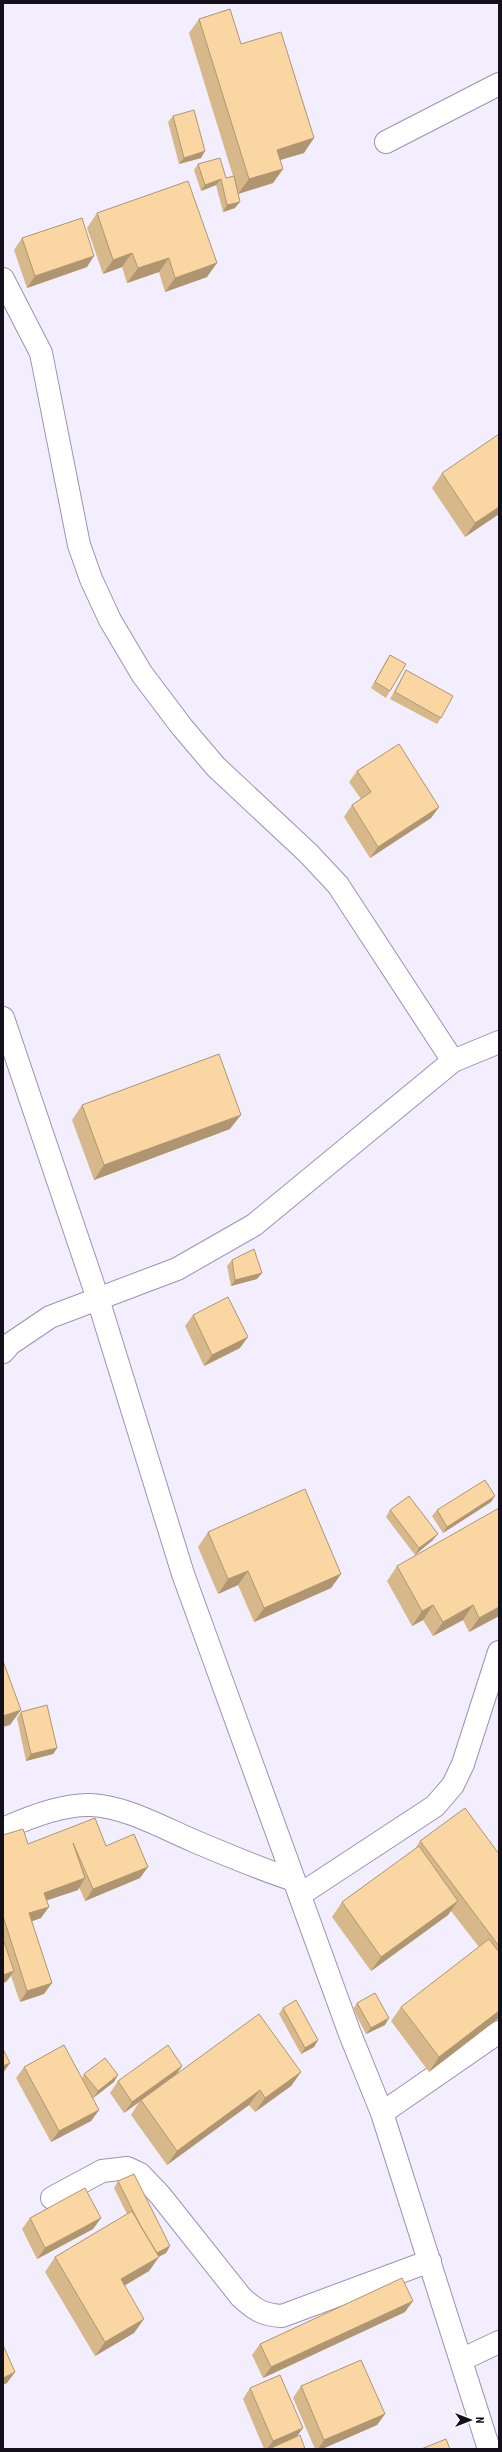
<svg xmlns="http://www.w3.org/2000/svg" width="502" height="2452" font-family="'Roboto Condensed',sans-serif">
  <rect width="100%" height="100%" fill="#f2eefd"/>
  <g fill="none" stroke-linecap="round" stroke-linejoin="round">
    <defs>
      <path id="minor" d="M386,142L499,84
        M3,279L41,353L79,545L91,579L110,620L142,674L182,727L216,767L308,853L338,885L453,1061
        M3,1018L98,1299L183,1574L350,2034L382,2113L489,2449
        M3,1352L10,1344L50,1317L177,1269L254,1225L453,1061L499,1042
        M3,1829C27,1818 64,1804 91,1805C127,1807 161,1827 194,1841C227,1855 260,1869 294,1880
        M301,1894L435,1806L453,1785L463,1764L499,1652
        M382,2113L499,2032
        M52,2198L102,2171L127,2168L140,2174L160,2195L241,2297C255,2310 263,2315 282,2316L430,2261
        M461,2360L499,2342"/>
    </defs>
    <!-- minor casing -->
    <use href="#minor" stroke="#9c92b3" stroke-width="24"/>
    <!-- minor -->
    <use href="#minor" stroke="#fff" stroke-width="22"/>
  </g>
  <!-- wall -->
  <path fill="#d7b88b" d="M199,19L241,44L304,153L280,160L283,169L273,183L238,194L236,186L235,208L223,212L216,185L201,191L194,170L198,164L226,178L233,176L189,33Z
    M173,116L205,151L201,158L179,164L168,122Z
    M97,213L207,277L165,292L159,272L127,283L122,267L103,274L87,228Z
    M22,238L87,267L27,288L14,250Z
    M442,473L499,514L465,537L432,488Z
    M390,655V691L386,698L371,688L386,661Z
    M406,670L441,718L437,724L390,699L402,677Z
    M357,771L439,807L431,818L370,858L344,817L352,805L361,799L349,782Z
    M82,1105L230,1129L94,1180L72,1120Z
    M232,1260L257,1279L231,1286L227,1266Z
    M193,1315L240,1348L204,1366L185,1326Z
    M491,1502L443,1533L432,1516L437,1510Z
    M390,1510L433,1540L415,1555L386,1517Z
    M208,1532L341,1574L331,1588L254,1622L238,1585L218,1594L198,1547Z
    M397,1566L499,1616L469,1632L463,1620L433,1636L423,1620L412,1626L387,1581Z
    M21,1712L57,1748L53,1754L26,1761L17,1718Z
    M3,1835L28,1844L106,1846L140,1878L85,1901L79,1887L78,1890L47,1900L41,1918L32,1921L44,1994L20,2002L11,1976L6,1982L3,1983Z
    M420,1841L499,1854V2018L429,2072L391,2021L401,2007L479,1947L451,1911L448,1915L371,1971L332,1917L342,1902L415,1849Z
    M357,2003L385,2025L366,2034L353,2009Z
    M283,2008L318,2040L314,2047L301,2054L279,2014Z
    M182,2066L177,2074L301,2072L291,2086L255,2112L249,2105L167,2165L131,2115L139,2102L124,2113L110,2093L118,2081Z
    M24,2067L82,2078L84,2074L114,2082L93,2098L90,2093L99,2110L91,2121L51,2142L16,2078Z
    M118,2181L170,2246L166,2253L159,2256L149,2271L124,2286L134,2333L95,2356L45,2272L55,2257L127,2214L114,2188Z
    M30,2218H101L93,2229L37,2259L22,2229Z
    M405,2312L263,2378L252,2355L260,2344Z
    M301,2386L385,2414L377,2425L322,2449H315L293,2398Z
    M250,2388L297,2437L305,2449H264L243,2399Z"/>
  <!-- shaded-wall -->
  <path fill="#af9671" d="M314,138L304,153L266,164L277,150Z
    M205,151L201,158L179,164L184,158Z
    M283,169L273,183L238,194L249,179Z
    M221,179L216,185L201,191L205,185Z
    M240,202L235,208L223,212L227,205Z
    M132,253L122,267L103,274L113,260Z
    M94,256L87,267L27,288L35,276Z
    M169,258L159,272L127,283L138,268Z
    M217,263L207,277L165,292L175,278Z
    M499,507V514L465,537L475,523Z
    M439,807L431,818L370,858L378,847Z
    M241,1115L230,1129L94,1180L104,1165Z
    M262,1273L257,1279L231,1286L235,1280Z
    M248,1337L240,1348L204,1366L212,1355Z
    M495,1496L491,1502L443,1533L447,1527Z
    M438,1534L433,1540L415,1555L419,1548Z
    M248,1571L238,1585L218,1594L228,1579Z
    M341,1574L331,1588L254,1622L264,1608Z
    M433,1605L423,1620L412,1626L422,1611Z
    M473,1605L463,1620L433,1636L443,1622Z
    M499,1607V1616L469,1632L479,1618Z
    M21,1710L10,1725L3,1727V1716Z
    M57,1748L53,1754L26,1761L31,1754Z
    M148,1867L140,1878L85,1901L93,1889Z
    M85,1878L78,1890L36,1904L44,1893Z
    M458,1901L448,1915L371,1971L381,1957Z
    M49,1907L41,1918L21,1925L29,1913Z
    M14,1971L6,1982L3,1983V1975Z
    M52,1983L44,1994L20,2002L27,1991Z
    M499,2011V2018L429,2072L439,2057Z
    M389,2018L385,2025L366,2034L371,2028Z
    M318,2040L314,2047L301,2054L305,2048Z
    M10,2063L3,2073V2066Z
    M182,2066L174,2077L141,2100L139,2102L124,2113L132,2102Z
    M301,2072L291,2086L255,2112L265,2098Z
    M118,2075L114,2082L93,2098L98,2091Z
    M260,2090L249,2105L167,2165L177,2151Z
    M99,2110L91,2121L51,2142L59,2131Z
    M101,2218L93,2229L37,2259L45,2248Z
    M170,2246L166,2253L151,2261L155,2254Z
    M159,2257L149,2271L110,2294L121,2279Z
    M413,2301L405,2312L263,2378L271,2367Z
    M144,2319L134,2333L95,2356L105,2342Z
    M15,2372L7,2383L3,2385V2378Z
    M385,2414L377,2425L322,2449H318L324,2440Z
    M303,2428L295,2439L271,2448L270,2449H267L273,2441Z"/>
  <!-- building -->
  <path fill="#fad6a2" stroke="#af9671" d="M230,9L241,44L281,32L314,138L277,150L283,169L249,179L199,19Z
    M194,110L205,151L184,158L173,116Z
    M220,158L226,178L234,176L240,202L227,205L221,179L205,185L198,164Z
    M188,181L217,263L175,278L169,258L138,268L132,253L113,260L97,213Z
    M82,218L94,256L35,276L22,238Z
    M499,434V507L475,523L442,473Z
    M390,655L406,664L390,691L375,682Z
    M406,670L453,696L441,718L395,692Z
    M399,744L439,807L378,847L352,805L371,792L357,771Z
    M219,1054L241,1115L104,1165L82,1105Z
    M254,1249L262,1273L235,1280L232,1260Z
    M228,1297L248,1337L212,1355L193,1315Z
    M485,1480L495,1496L447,1527L437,1510Z
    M305,1489L341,1574L264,1608L248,1571L228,1579L208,1532Z
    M409,1496L438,1534L419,1548L390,1510Z
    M499,1508V1607L479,1618L473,1605L443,1622L433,1605L422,1611L397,1566Z
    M3,1661L21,1710L3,1716Z
    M47,1705L57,1748L31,1754L21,1712Z
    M465,1808L499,1854V1946L420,1841Z
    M95,1818L106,1846L134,1834L148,1867L93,1889L73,1843L85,1878L44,1893L49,1907L29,1913L52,1983L27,1991L3,1916V1835L23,1829L28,1844Z
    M419,1846L458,1901L381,1957L342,1902Z
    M3,1939L14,1971L3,1975Z
    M489,1939L499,1952V2011L439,2057L401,2007Z
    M375,1993L389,2018L371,2028L357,2003Z
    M296,2000L318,2040L305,2048L283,2008Z
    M259,2014L301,2072L265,2098L260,2090L177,2151L141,2100Z
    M64,2045L99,2110L59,2131L24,2067Z
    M168,2045L182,2066L132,2102L118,2081Z
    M3,2049L10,2063L3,2066Z
    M105,2058L118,2075L98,2091L84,2074Z
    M134,2174L170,2246L157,2253L140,2225L118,2181Z
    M85,2188L101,2218L45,2248L30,2218Z
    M132,2211L159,2257L121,2279L144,2319L105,2342L55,2257Z
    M402,2278L413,2301L271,2367L260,2344Z
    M3,2345L15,2372L3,2378Z
    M361,2360L385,2414L324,2440L301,2386Z
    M280,2375L303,2428L273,2441L250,2388Z
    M300,2435L305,2449H271V2448Z
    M446,2439L450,2449H421Z"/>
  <!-- border -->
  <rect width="502" height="2452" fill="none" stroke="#130f1b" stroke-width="8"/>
  <!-- north arrow -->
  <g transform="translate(470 2420) rotate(90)" stroke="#fefefe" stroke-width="3" paint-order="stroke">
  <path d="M0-3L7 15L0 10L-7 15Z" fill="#130f1b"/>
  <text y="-6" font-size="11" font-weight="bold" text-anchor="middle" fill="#130f1b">N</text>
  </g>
</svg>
